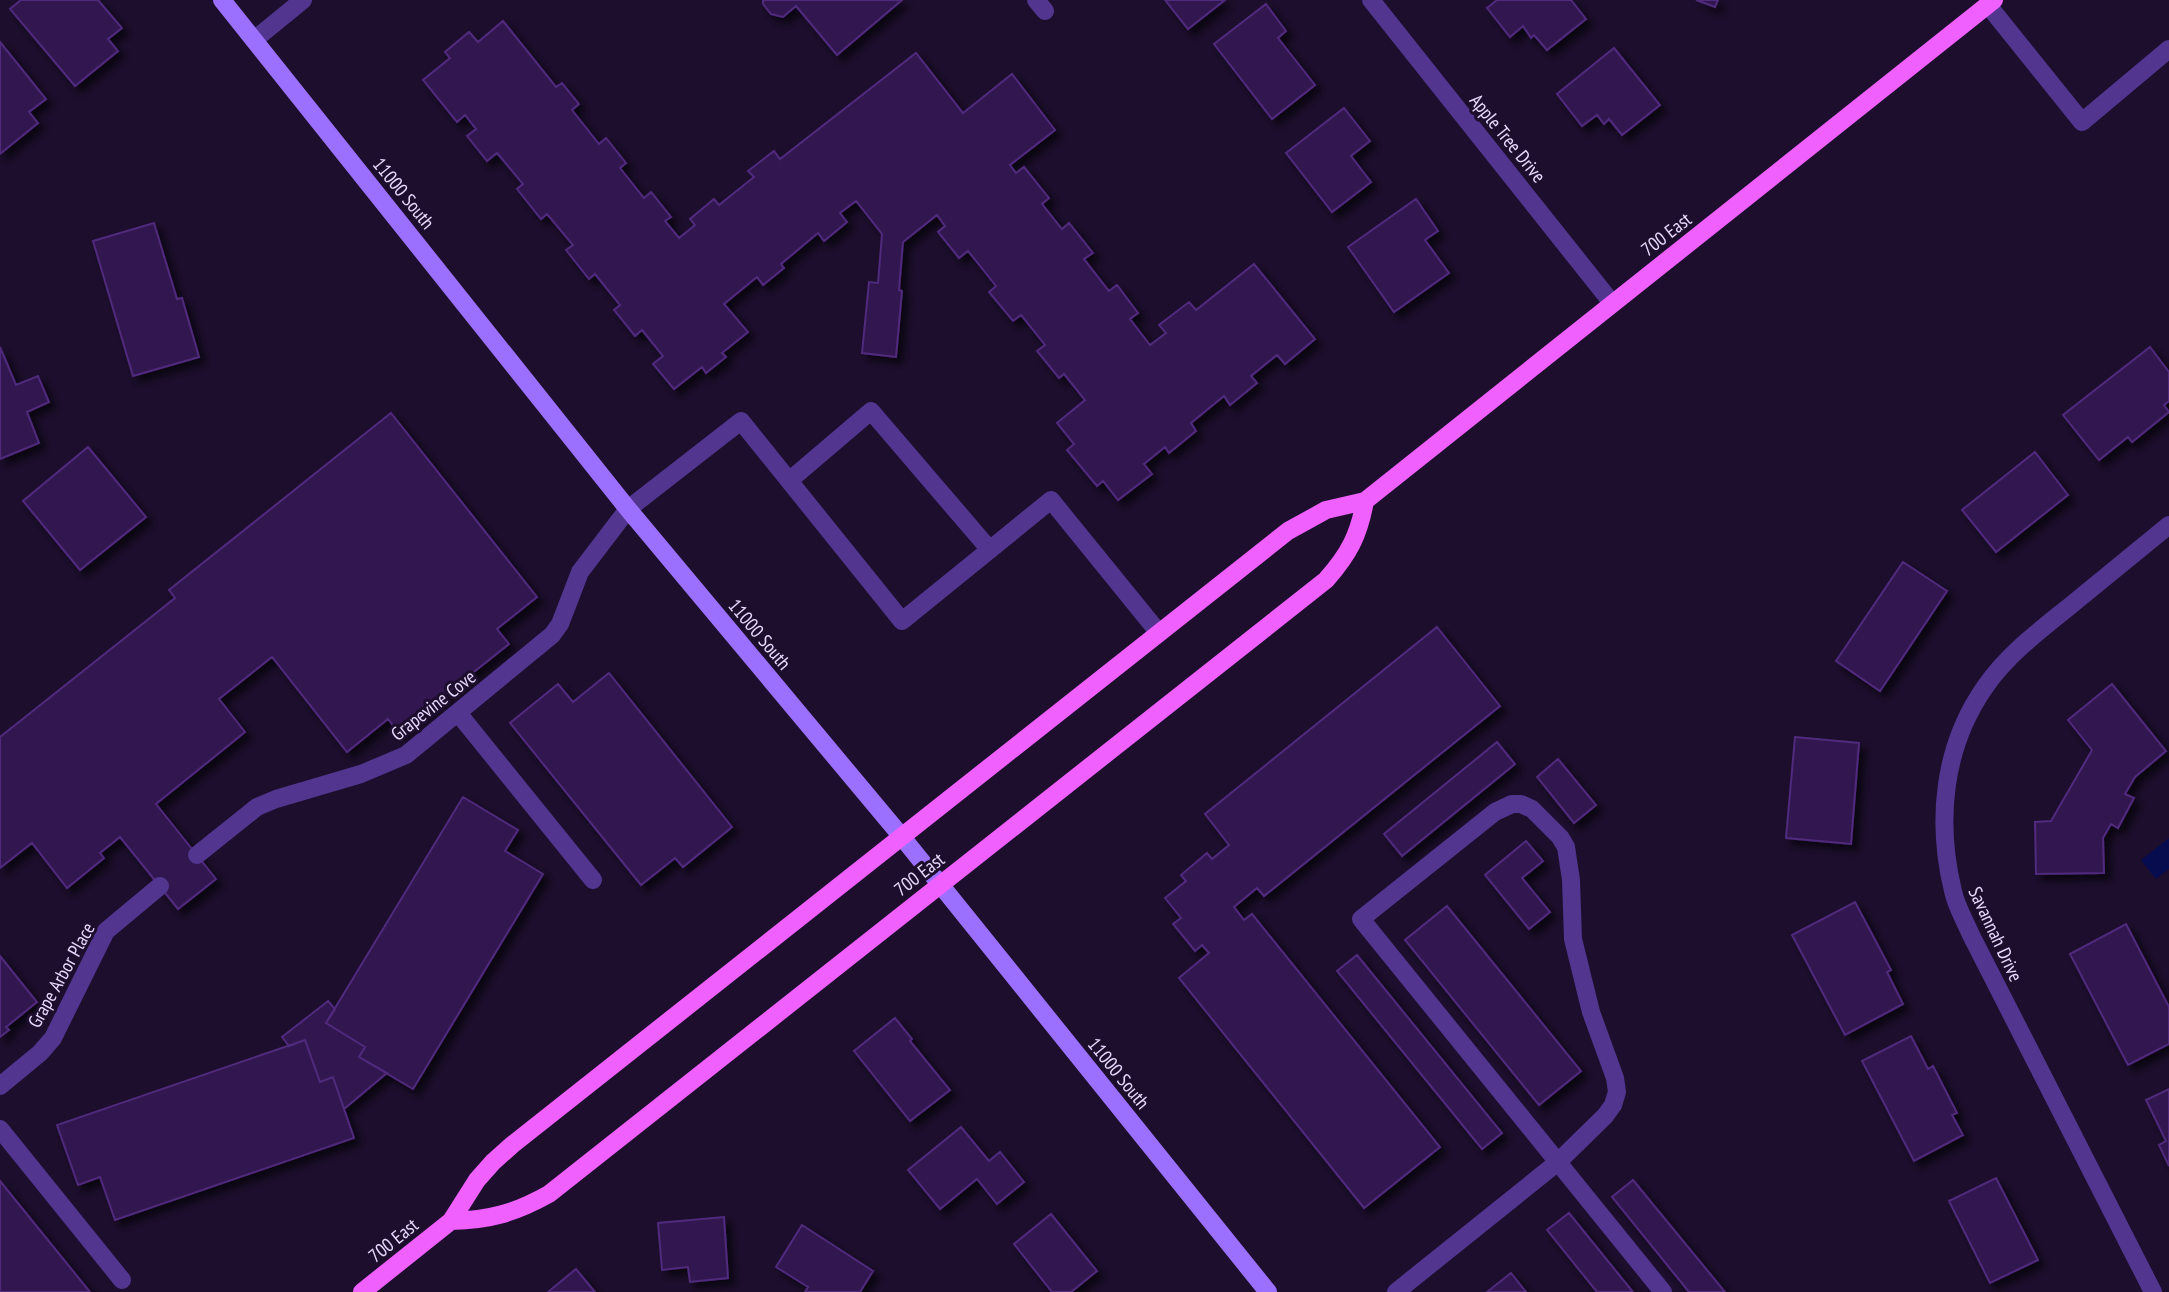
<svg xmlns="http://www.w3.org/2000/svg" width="2169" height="1292" font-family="'PT Sans Narrow',sans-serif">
  <defs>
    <filter id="shadow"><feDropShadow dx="6" dy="6" stdDeviation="3.5" flood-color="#0009"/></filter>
  </defs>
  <rect width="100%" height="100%" fill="#1c0e2c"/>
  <!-- water -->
  <path fill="#060c4e" d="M2169,838V869L2156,879L2141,860Z"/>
  <!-- building -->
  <path fill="#32194f" stroke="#50297d" stroke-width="2" filter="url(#shadow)" d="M21,0H98L122,28L108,39L118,51L75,86L10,9Z
    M763,0H902L837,55L796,6L783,17L771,14L763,4Z
    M1165,0H1225L1188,29Z
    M1497,0H1571L1586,19L1547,50L1534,35L1531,38L1523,26L1510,37L1487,8Z
    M1696,0H1718L1715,7Z
    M1266,4L1286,31L1278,38L1315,85L1272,119L1214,44Z
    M503,21L556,87L562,83L579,104L572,110L599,144L606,138L626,163L620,168L644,198L651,192L671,217L665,221L679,238L695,225L690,219L714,199L719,205L754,177L748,171L774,151L780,159L916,53L963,113L1012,74L1055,130L1010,165L1016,173L1024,167L1049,198L1042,204L1062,229L1069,223L1093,253L1084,259L1109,291L1117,285L1138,313L1130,319L1150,345L1166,333L1159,325L1189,302L1196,310L1254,264L1315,339L1285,364L1277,355L1251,376L1257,383L1230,405L1224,396L1191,423L1196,431L1169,453L1165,447L1144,464L1152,474L1118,500L1103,481L1097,486L1067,450L1074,444L1057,423L1085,400L1064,374L1059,378L1037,351L1045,345L1021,315L1013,321L989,292L996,286L968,251L959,258L938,232L945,226L937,215L903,242L899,290L902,291L896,357L862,353L869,282L878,283L882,234L856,201L840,213L847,222L824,241L818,233L781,264L784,268L763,285L757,277L724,304L748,332L722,353L726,357L706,373L702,367L674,389L653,364L663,356L642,330L635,336L614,310L620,305L595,274L589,279L566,250L573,245L547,214L541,219L517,189L523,184L497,153L487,161L467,136L476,129L465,115L457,122L423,80L450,58L445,52L469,32L478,42Z
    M0,42L46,99L29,112L38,123L0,154Z
    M1614,48L1660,105L1622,135L1609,119L1604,124L1597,115L1582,126L1557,94Z
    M1344,108L1370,141L1351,156L1371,182L1332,212L1286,153Z
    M1416,199L1438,231L1425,240L1449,273L1394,312L1348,247Z
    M154,223L177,299L182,298L199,357L133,376L93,241Z
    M0,347L16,385L38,376L49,402L27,412L39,443L0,459Z
    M2150,347L2169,372V401L2164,405L2169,412L2132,442L2128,437L2099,460L2063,415Z
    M391,413L537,597L497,629L509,644L398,732L388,719L347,752L272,657L219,699L245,732L156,804L216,879L178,909L120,837L100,853L104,858L67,888L32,843L0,868V737L175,598L169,590Z
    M88,447L146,517L80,570L23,501Z
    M2035,452L2068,495L1996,552L1962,510Z
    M1903,562L1947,591L1880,691L1836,661Z
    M1437,627L1500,706L1264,896L1257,888L1234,907L1244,920L1252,914L1440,1147L1364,1208L1179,978L1209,953L1202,945L1195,951L1173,924L1181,918L1165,898L1186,881L1181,875L1207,853L1212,859L1229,845L1205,814Z
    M609,673L732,827L683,867L675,858L641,885L510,723L558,684L573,702Z
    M2112,684L2166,751L2135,777L2125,794L2134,798L2118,828L2111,824L2103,838L2104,873L2036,874L2035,822L2051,821L2092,750L2068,720Z
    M1795,737L1859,743L1851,844L1786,838Z
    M1497,742L1515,764L1402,856L1384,834Z
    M1558,759L1596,805L1574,823L1537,777Z
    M463,797L518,830L505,851L543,874L413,1089L359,1057L365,1047L326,1023Z
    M1526,841L1543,861L1522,878L1550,912L1529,929L1485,875Z
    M1855,902L1891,970L1887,972L1903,1004L1845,1035L1792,935Z
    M1447,906L1581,1071L1539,1105L1405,940Z
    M2126,924L2169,1007V1044L2128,1065L2070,954Z
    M1357,955L1502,1133L1482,1149L1337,971Z
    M0,956L37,1002L6,1027L9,1030L0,1037Z
    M328,1001L335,1009L326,1023L365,1047L359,1057L387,1073L344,1109L333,1077L320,1082L305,1040L289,1046L282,1037Z
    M895,1018L912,1039L910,1041L950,1090L910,1121L854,1051Z
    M1911,1036L1928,1069L1933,1066L1957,1113L1952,1115L1963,1135L1914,1161L1862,1061Z
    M305,1040L320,1082L333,1077L354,1138L115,1220L100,1177L78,1185L57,1125Z
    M2169,1089V1166L2159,1145L2166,1141L2146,1100Z
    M961,1127L989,1161L1000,1152L1024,1182L997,1204L977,1179L940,1209L908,1170Z
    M1996,1178L2038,1260L1990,1283L1949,1201Z
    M1633,1180L1725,1292H1689L1612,1197Z
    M0,1181L90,1292H0Z
    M1569,1213L1633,1292H1597L1547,1230Z
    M1051,1214L1097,1271L1071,1292H1052L1014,1244Z
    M724,1217L728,1278L690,1282L688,1267L662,1270L658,1223Z
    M802,1225L873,1271L860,1292H805L808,1287L776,1267Z
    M576,1269L595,1292H548Z
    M1511,1273L1526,1292H1487Z"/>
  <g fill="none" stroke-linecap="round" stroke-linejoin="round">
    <!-- lane -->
    <path stroke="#51358f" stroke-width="18" d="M1036,0L1045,11
      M1988,5L2082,122L2169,49
      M254,40L303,0
      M790,480L871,411L990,550
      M458,713L593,880
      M197,855L257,807L276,799L361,774L406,755L552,635L560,624L580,572L628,509L741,421L902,621L1051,500L1159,633
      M0,1086L40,1053L53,1038L106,931L160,886
      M0,1129L122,1280
      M1396,1292L1558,1162L1605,1116L1613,1105L1617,1092L1615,1078L1591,1012L1573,939L1571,880L1566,847L1560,837L1532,809L1521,804H1512L1495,812L1361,919L1663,1292"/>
    <!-- street -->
    <path stroke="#51358f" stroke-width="18" d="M1371,0L1612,303
      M2153,1292L1971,935C1965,921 1956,906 1953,891C1936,821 1943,747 1985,687C2007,655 2040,630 2070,606C2103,579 2136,552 2169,525"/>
    <!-- secondary -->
    <path stroke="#9b70ff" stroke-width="18" d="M222,0L628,509L902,837L1268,1292"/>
    <!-- primary -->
    <path stroke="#ef60ff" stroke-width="18" d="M451,1221C490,1220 515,1213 549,1194L1326,580C1349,554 1359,535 1365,501
      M362,1292L451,1221L477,1180L493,1162L512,1145L1288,531L1326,510L1365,501L1994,0"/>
  </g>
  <g text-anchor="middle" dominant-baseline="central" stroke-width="6" stroke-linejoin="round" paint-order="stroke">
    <!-- street labels -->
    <g font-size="19" fill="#e8d9ff" stroke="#1c0e2c">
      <text transform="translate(1508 138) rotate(51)">Apple Tree Drive</text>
      <text transform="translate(404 193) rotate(51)">11000 South</text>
      <text transform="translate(1666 234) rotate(-38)">700 East</text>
      <text transform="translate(760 634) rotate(50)">11000 South</text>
      <text transform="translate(433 705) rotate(-38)">Grapevine Cove</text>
      <text transform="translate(919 874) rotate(-38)">700 East</text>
      <text transform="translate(1996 934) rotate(65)">Savannah Drive</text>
      <text transform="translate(61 975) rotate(-61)">Grape Arbor Place</text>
      <text transform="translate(1119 1073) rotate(51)">11000 South</text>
      <text transform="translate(393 1240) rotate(-39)">700 East</text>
    </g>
  </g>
</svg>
